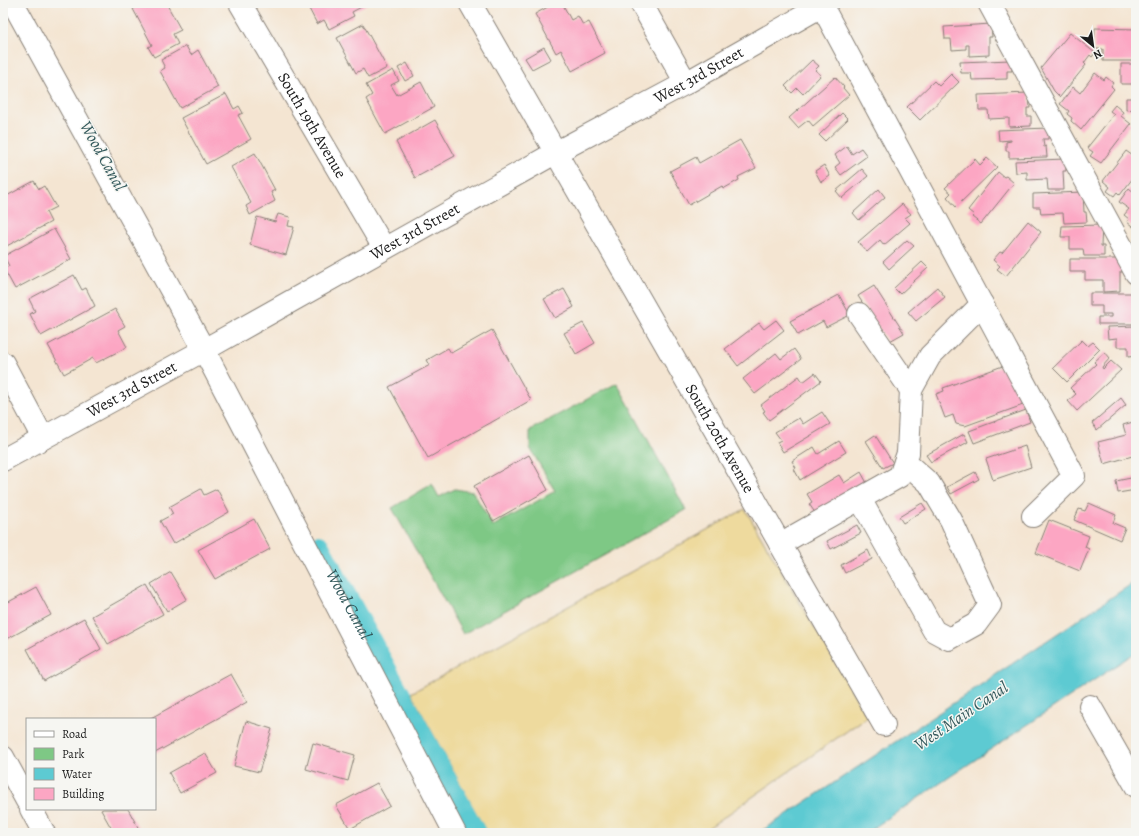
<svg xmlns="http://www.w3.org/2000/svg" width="1139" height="836" font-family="Alegreya,serif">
  <rect width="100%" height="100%" fill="#f6f6f2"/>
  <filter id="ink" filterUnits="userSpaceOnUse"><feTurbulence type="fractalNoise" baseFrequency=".025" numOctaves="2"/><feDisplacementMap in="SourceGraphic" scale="8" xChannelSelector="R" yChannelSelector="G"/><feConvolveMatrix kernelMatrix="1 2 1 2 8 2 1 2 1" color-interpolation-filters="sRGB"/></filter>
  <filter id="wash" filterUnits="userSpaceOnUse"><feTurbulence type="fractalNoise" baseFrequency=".012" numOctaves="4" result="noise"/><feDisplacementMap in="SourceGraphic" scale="16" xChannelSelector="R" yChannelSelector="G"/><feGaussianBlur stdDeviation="0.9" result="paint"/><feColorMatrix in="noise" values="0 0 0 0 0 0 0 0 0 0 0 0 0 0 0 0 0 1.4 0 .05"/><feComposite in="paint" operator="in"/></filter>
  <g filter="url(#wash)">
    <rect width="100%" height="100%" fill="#f4e5d2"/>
    <!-- green -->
    <path fill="#7ec885" stroke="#4d7250" d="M617,383L686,510L463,634L392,508L432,484L439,497L455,489L473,492L493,526L555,491L530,448V430Z"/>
    <!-- sand -->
    <path fill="#eeda9e" stroke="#857b5d" d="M745,509L867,717L701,833H487L411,693Z"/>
    <!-- water -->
    <path fill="#5dcad2" stroke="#3c7377" d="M1136,581V652L866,833H759Z"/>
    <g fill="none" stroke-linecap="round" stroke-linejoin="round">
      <!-- canal -->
      <path stroke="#5dcad2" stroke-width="24" id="s1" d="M318,547L474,833"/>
    </g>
    <g id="blocks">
      <!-- building -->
      <path fill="#fca6c3" d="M145,3H166L181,30L173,34L178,44L154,57L148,47L152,45L133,9Z
        M306,3H369L352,12L354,16L329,29L324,20L317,24Z
        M555,3H562L571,20L578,16L583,25L589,22L605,53L572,71L561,50L556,53L535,14Z
        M363,24L387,68L368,78L363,69L356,73L337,38Z
        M991,24L992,37H989V55L969,56V45H966V49L952,50L951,39H945L944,27Z
        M1095,28L1136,29V61H1103V49H1094Z
        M1070,33L1095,53L1092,57L1090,55L1084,63L1086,65L1060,97L1054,91L1041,68Z
        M186,46L191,55L198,50L218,87L180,108L160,71L165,68L161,60Z
        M544,47L551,59L532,69L525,58Z
        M812,60L819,66L815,70L821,75L803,94L797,88L792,93L785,86Z
        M1011,60L1012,71H1007V79L972,80L971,73H961L960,62Z
        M407,63L414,76L405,81L398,68Z
        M1121,64H1136V94H1134V84H1121Z
        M393,70L399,81L391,85L397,95L421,82L434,107L385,134L366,99L372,95L366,85Z
        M1095,73L1104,80L1106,77L1113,83L1111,86L1114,89L1081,130L1071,121L1072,118L1067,114L1069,111L1060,104L1073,87L1080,93Z
        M951,74L959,82L920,120L907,107L934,81L939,86Z
        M835,77L844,87L843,88L849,95L813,126L808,120L798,128L789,118Z
        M1029,93L1030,108H1027V116H1031V126L1009,127V118L989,119L988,110H979L978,95Z
        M226,94L234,109L239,106L243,113L238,115L251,139L206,164L181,118Z
        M1126,98H1136V118H1134V109L1126,110Z
        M1115,105L1123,112L1121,116L1131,124L1101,163L1090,156L1093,152L1087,148L1114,114L1110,111Z
        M842,113L848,119L825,141L819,135Z
        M435,120L455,156L415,178L396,142Z
        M1048,128V139H1043L1044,147L1046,146L1047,157L1009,158V151H1006V142L1011,141V140L999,141L998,130Z
        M740,140L756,168L738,177L739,180L723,189L722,186L689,205L670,171L696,157L699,163Z
        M847,146L852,154L861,148L867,156L841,175L835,167L840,163L835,155Z
        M1126,151L1136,158V174L1120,195L1117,192L1114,196L1107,191L1110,187L1103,181Z
        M255,153L275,190L271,192L275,201L250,215L246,206L251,203L231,167Z
        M987,158L997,167L956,207L947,197L951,193L945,188L975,159L980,165Z
        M1065,159L1066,171H1063L1064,190H1048L1047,179L1027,180V172L1016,173L1015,161Z
        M824,165L830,176L821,182L815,171Z
        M862,169L868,176L842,198L836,191Z
        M998,172L1004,177L1006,176L1014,183L981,224L972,217L974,215L968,210Z
        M34,181L39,189L44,186L56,207L46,212L51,222L3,248V198Z
        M1129,188L1136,194V229L1127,222L1129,219L1124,215L1129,209L1119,202Z
        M879,189L885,197L859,220L853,213Z
        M1083,192L1084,212H1086L1087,222L1064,223L1063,213L1041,214L1040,207H1033V194Z
        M902,204L911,214L905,218L910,223L884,245L880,240L867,252L858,242Z
        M278,214L290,217L288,226L294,227L286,255L250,245L257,217L275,222Z
        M1028,221L1041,232L1006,276L997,269L1000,266L993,260L1000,252L1002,253Z
        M1102,225L1101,246H1104V256H1084L1083,249H1070V237H1061L1062,226Z
        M54,229L71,259L15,289L4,269L9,266L4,256Z
        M907,240L914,246L889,269L883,262Z
        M1070,259H1122V272H1120V291L1103,292V280H1085V272H1070Z
        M922,262L928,268L900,294L894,288Z
        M74,275L82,290L86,288L95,306L41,336L30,314L35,311L29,299Z
        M874,286L904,333L888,342L858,296Z
        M937,287L945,297L916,321L908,312Z
        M564,289L574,307L555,318L544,299Z
        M1090,293H1136V324H1098V317H1111V314H1102V306H1090Z
        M839,295L850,315L826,327L823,321L798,335L790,321Z
        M115,309L125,326L118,330L127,347L96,363L93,358L64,374L48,345Z
        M776,320L784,330L738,366L725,349L759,323L764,329Z
        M583,323L595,343L576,354L564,333Z
        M1136,326V356L1128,357V347H1117V338L1108,339L1107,327Z
        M492,330L531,400L428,458L389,387L430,365L427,360L448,348L451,353Z
        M1082,340L1088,346L1093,342L1100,349L1067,382L1053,368Z
        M794,349L801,359L755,394L743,379L776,353L781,359Z
        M1105,352L1110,358L1102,367L1103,369L1111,361L1121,370L1077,411L1068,401L1076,394L1070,388L1096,364L1094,362Z
        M1008,364L1023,405L965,426L956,424L953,415L945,418L936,394L944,391L943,388Z
        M815,373L821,381L769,420L763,412L765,411L761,405L799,376L803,382Z
        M1121,398L1126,405L1097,430L1092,423Z
        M1026,410L1030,422L974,443L969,431Z
        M822,412L830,424L783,452L777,442L781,440L775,432L799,418L803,424Z
        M1136,421V455L1104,464L1098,442L1126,435L1123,425Z
        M964,434L968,442L931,462L926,455Z
        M875,435L893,463L883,468L866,441Z
        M839,441L846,452L800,480L794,469L796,468L792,461L814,447L818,454Z
        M1025,446L1031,467L993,480L986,459Z
        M529,455L548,490L493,521L474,486Z
        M861,472L867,483L816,514L809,504L812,502L807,494L839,475L844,483Z
        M975,472L979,479L951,494L947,487Z
        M1136,477V490L1118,493L1116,481Z
        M201,489L204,495L217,489L229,512L173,544L160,521L173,514L169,507Z
        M922,503L926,509L903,523L899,517Z
        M1089,503L1116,515L1113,523L1125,528L1120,540L1074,520L1079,509L1085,511Z
        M254,519L270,549L215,579L198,550Z
        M1049,520L1089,536L1085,547L1089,549L1080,571L1036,553Z
        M857,525L861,533L831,549L827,541Z
        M868,550L872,559L845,573L841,565Z
        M171,572L187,599L167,611L151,584Z
        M147,585L163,614L108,644L92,616Z
        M36,587L51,615L7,639L3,633V605Z
        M84,618L101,649L44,681L27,649Z
        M231,674L247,702L155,753V719H149Z
        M246,721L272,729L259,772L234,766Z
        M313,743L355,755L348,781L306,769Z
        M205,753L217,773L180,793L169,773Z
        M377,783L390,806L350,829L336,805Z
        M103,809H128L141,833H114L101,810Z"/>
    </g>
  </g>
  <g filter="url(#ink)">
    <use href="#blocks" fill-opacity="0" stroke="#888077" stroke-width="1"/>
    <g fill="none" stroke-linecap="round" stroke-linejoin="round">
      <defs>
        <g id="minor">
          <path d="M13,3L204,350L455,833"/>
          <path id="s2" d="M240,3L384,248"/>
          <path id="s3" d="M470,3L884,725"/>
          <path d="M641,3L686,83"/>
          <path d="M989,3L1136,273"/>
          <path d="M822,6L1074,476L1033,516"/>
          <path d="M859,314L911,390"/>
          <path d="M3,363L43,438"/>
          <path id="s4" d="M3,460L204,350L555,153L686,83L827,3"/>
          <path d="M860,499L934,631L949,639L976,624L990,605L951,520L929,483L905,462"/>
          <path d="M780,544L900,476L908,453L911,390L930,356L982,304"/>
          <path d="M1090,706L1136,786"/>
          <path d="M3,757L27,801"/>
          <path d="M31,809L44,833"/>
        </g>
      </defs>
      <!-- minor casing -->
      <use href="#minor" stroke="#888077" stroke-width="24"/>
      <!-- minor -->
      <use href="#minor" stroke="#fff" stroke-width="22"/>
    </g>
  </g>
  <g text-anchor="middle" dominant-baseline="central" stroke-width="3" stroke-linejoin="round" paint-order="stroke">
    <!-- street labels -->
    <g font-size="16" fill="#1c1c1c" stroke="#f6f6f2">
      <text stroke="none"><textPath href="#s4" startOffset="795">West 3rd Street</textPath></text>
      <text stroke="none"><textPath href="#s2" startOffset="142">South 19th Avenue</textPath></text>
      <text stroke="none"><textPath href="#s4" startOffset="471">West 3rd Street</textPath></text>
      <text stroke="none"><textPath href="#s4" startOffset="147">West 3rd Street</textPath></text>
      <text stroke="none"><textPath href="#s3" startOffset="502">South 20th Avenue</textPath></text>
    </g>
    <!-- water labels -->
    <g font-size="17" font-style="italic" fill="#33595c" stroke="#f6f6f2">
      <text transform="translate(103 156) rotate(61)">Wood Canal</text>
      <text stroke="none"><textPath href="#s1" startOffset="65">Wood Canal</textPath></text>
      <text transform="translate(961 716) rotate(-34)">West Main Canal</text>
    </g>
  </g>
  <!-- margin -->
  <rect width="1139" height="836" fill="none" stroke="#f6f6f2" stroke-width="16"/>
  <!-- legend -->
  <rect x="26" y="718" width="130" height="92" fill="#f6f6f2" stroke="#9f9f9c"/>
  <rect x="34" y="731" width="20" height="6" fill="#ffffff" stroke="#9f9f9c"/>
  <text x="62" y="738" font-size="12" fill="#1c1c1c">Road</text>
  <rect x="34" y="748" width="20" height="12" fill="#7ec885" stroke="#9f9f9c"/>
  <text x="62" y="758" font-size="12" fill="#1c1c1c">Park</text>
  <rect x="34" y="768" width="20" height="12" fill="#5dcad2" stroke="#9f9f9c"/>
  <text x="62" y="778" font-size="12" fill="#1c1c1c">Water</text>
  <rect x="34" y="788" width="20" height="12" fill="#fca6c3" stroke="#9f9f9c"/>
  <text x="62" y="798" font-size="12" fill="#1c1c1c">Building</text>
  <!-- north arrow -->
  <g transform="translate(1093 46) rotate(151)" stroke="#f6f6f2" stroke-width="3" paint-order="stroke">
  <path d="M0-3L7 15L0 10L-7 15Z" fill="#1c1c1c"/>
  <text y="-6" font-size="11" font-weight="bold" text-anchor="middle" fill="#1c1c1c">N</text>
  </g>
</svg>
